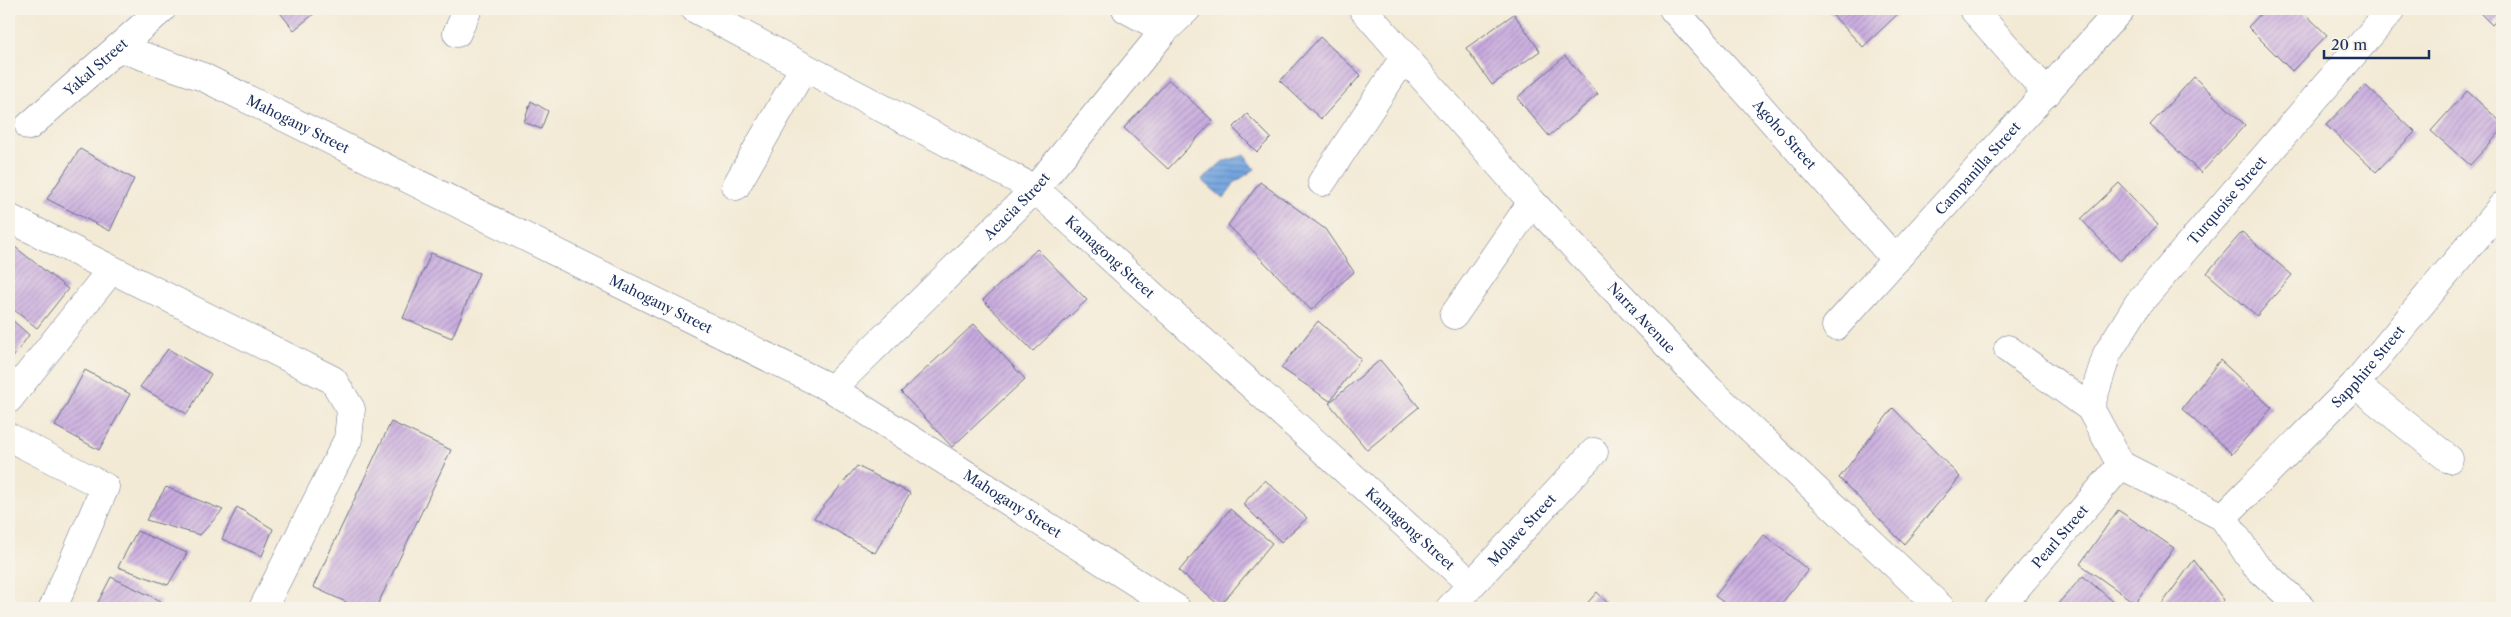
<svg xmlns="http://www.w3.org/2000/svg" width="2511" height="617" font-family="'Libre Caslon Text',serif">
  <defs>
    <pattern id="water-rules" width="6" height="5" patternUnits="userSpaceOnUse" patternTransform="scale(1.25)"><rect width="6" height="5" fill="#75a5df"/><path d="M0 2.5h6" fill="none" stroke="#5f87b8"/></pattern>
    <pattern id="building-hatch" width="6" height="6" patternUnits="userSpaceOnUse" patternTransform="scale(1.25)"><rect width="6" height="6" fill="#c9abdf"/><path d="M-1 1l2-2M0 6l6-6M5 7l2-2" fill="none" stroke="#a28cb8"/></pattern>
  </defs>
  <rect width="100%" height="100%" fill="#f7f3e8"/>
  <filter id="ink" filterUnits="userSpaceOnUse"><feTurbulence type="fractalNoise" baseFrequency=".02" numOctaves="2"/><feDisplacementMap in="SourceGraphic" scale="10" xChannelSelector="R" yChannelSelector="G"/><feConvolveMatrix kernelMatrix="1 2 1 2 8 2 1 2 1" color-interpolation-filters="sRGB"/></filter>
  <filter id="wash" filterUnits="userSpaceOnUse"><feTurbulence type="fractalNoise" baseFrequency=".0096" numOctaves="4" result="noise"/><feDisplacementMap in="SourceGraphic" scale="20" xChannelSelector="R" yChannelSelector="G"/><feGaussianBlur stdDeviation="1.12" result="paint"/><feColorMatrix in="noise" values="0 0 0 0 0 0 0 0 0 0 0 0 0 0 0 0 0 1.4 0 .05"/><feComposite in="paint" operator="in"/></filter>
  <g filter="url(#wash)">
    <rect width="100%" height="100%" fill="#f3ead5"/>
    <!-- water -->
    <path fill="url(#water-rules)" stroke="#486a9e" d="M1245,155L1255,169L1234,183L1224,199L1202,180L1222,162Z"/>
    <g id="blocks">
      <!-- building -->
      <path fill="url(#building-hatch)" d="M277,9H320L294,30Z
        M1827,9H1903L1863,47Z
        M2265,9H2300L2327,35L2292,71L2248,27Z
        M2476,9H2502V14L2492,25Z
        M1514,14L1540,51L1492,85L1466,48Z
        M1320,37L1361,75L1321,119L1280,81Z
        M1565,56L1598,94L1549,136L1517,98Z
        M2194,77L2245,125L2201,173L2150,125Z
        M1169,80L1213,121L1168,169L1124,128Z
        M2365,85L2415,132L2376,172L2326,125Z
        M2467,91L2502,123V130L2470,165L2431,131Z
        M531,101L548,111L541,129L524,122Z
        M1247,114L1271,138L1257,152L1233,128Z
        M80,149L134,179L110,231L47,199Z
        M1260,182L1325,229L1354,272L1311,310L1228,225Z
        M2119,183L2158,225L2120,261L2081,219Z
        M2242,232L2292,275L2257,316L2207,273Z
        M10,243L68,289L37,328L9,306Z
        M1037,249L1087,300L1033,351L983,300Z
        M431,253L479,273L452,338L403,318Z
        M9,317L29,335L9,363Z
        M1318,321L1361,359L1330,401L1281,368Z
        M974,324L1025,379L952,447L901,392Z
        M168,349L211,374L187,414L140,387Z
        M1380,360L1419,407L1367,450L1329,403Z
        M2220,360L2272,408L2232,454L2182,409Z
        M85,370L130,394L99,450L55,426Z
        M1893,408L1960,477L1904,544L1839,478Z
        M391,422L451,450L376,608H359L313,587Z
        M857,466L910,493L875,553L814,518Z
        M1265,480L1307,518L1281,542L1243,504Z
        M166,487L223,510L200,535L146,520Z
        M237,507L273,529L262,556L222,539Z
        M1230,509L1272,543L1220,606L1179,571Z
        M2118,510L2174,548L2135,603L2080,564Z
        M137,531L187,553L168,585L118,567Z
        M1764,535L1808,570L1778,608H1731L1715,596Z
        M2194,560L2224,600L2217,608H2159Z
        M2083,576L2121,608H2054Z
        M111,577L161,601L157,608H95Z
        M1597,592L1612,608H1583Z"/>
    </g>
  </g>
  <g filter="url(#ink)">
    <use href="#blocks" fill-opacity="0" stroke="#677088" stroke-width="1"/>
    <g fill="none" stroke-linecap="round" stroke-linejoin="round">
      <defs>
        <g id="street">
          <path id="s1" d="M695,9L1035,189L1471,584"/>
          <path d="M1126,9L1165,30"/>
          <path id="s2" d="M1363,9L1532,202L1709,389L1941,608"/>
          <path id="s3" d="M1673,9L1896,260"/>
          <path d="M1973,9L2047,93"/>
          <path d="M457,33L468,9"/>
          <path id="s4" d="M120,48L203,77L832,389L1176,608"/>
          <path id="s5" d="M29,126L162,9"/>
          <path d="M1322,182L1405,56"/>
          <path d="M736,186L804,67"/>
          <path d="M9,218L333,380L351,409L348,439L263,608"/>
          <path d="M1454,315L1532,202"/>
          <path id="s6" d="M1836,326L2121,9"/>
          <path d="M2008,349L2090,408L2121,465L2223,517L2255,565L2302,608"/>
          <path d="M2355,384L2449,459"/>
          <path id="s7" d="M832,389L1035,189L1165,30L1187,9"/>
          <path d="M9,399L111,270"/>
          <path id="s8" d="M2090,408L2107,354L2138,304L2392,9"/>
          <path d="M9,437L105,487L53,608"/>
          <path id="s9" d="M2223,517L2355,384L2502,206"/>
          <path id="s10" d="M1450,608L1594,452"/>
          <path id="s11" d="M1999,608L2121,465"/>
        </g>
      </defs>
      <!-- street casing -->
      <use href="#street" stroke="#677088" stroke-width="29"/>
      <!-- street -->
      <use href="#street" stroke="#fff" stroke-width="28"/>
    </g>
  </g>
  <g text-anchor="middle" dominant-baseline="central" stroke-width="5" stroke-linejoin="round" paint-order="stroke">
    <!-- street labels -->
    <g font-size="14" fill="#1b2f5e" stroke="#f7f3e8">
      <text stroke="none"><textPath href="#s5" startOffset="89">Yakal Street</textPath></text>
      <text stroke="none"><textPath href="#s4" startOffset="194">Mahogany Street</textPath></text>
      <text stroke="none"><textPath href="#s3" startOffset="168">Agoho Street</textPath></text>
      <text stroke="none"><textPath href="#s6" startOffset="212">Campanilla Street</textPath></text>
      <text stroke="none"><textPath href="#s8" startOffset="252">Turquoise Street</textPath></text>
      <text stroke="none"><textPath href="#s7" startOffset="260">Acacia Street</textPath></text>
      <text stroke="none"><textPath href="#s1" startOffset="486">Kamagong Street</textPath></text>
      <text stroke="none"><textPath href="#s4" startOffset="599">Mahogany Street</textPath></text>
      <text stroke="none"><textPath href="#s2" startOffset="416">Narra Avenue</textPath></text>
      <text stroke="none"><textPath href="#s9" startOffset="209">Sapphire Street</textPath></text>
      <text stroke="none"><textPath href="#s4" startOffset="1004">Mahogany Street</textPath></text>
      <text stroke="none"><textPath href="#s1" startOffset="891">Kamagong Street</textPath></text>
      <text stroke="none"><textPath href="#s10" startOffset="106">Molave Street</textPath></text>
      <text stroke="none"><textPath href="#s11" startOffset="94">Pearl Street</textPath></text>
    </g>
  </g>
  <!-- margin -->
  <rect width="2511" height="617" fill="none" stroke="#f7f3e8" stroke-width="30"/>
  <!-- scale -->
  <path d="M2324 50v8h105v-8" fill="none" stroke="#1b2f5e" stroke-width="2.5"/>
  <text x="2331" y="50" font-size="15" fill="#1b2f5e" stroke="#f7f3e8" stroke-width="4" paint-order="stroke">20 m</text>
</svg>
